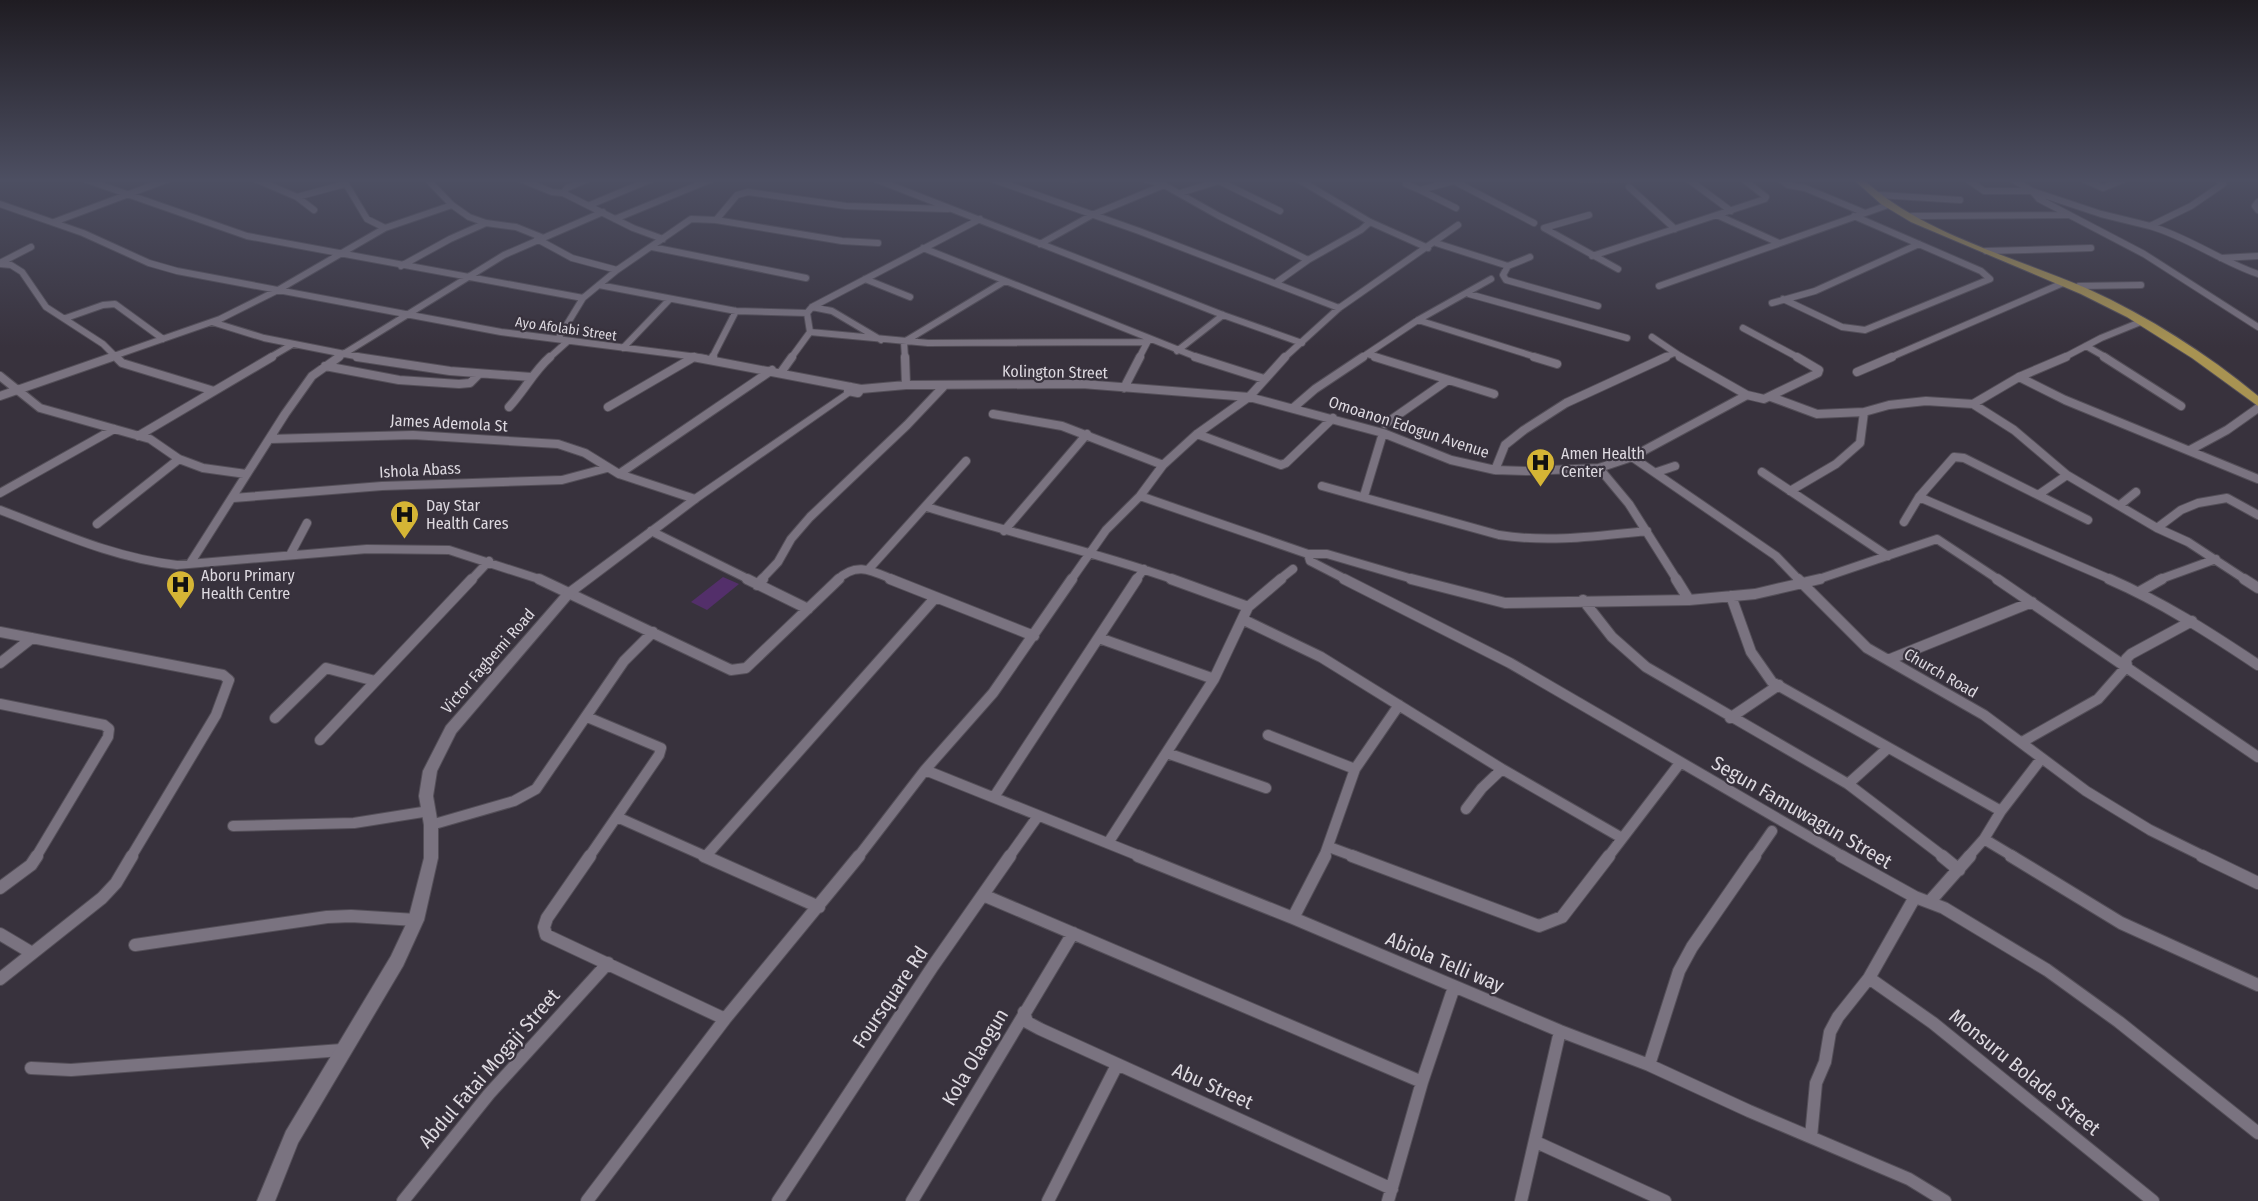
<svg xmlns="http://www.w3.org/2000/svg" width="2258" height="1201" font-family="'Fira Sans Condensed',sans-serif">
  <rect width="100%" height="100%" fill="#38323d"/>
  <!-- green -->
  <path fill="#532f6a" d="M723,577L739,584L707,610L691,602Z"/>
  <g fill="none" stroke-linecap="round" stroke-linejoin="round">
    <defs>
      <path id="minor-far3" d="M84,179L247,236L583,298
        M255,179L297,197L314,210
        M343,179L367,219L385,228
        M427,179L452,205L469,217L486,223L516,227L541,237
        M520,179L552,192L563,193L633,228L663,239
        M875,179L1223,315L1302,343
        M992,179L1139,231L1339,308
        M1071,179H1077
        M1144,179L1164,185
        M1298,179L1370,222L1428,248
        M1450,179L1534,223
        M1579,179H1631
        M1688,179L1731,211
        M1780,179L1788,185L1805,188L1865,213
        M1967,179L1984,191H2032L2101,214L2150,226L2191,206L2223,184L2217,179
        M2012,179L2032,191L2039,199L2144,254L2258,327
        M2083,179L2103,188L2125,179
        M1219,181L1280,211
        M1406,184L1420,190L1454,181
        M1629,187L1675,229
        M1420,190L1456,208
        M563,193L567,188L588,179
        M1180,193L1219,181L1216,179
        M1880,195L1960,200
        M297,197L345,184
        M2258,202L2255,206L2258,210
        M0,204L83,233L149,263L177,271L501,332L705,358
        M590,205L652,179
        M1589,215L1544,228L1618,269
        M1717,215L1779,243
        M1912,216L2067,215
        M615,219L712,179
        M980,219L812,307L807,313L810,332L928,343L1146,342
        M716,220L737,195L748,192L846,206L948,209
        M54,222L169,179
        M2150,226C2188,237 2220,261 2258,274
        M537,239L572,258L617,270
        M1436,243L1508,266L1530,257
        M1040,244L1092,215L1164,185L1219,216L1308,260
        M652,247L806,278
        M923,248L1199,358
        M1986,251L2091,248
        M1592,256L1765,199L1766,197L1743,179
        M2221,258L2258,256
        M0,263L31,247
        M0,264L11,265L22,272L46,307L103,344L117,358
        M401,266L450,239L486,223
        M1508,266L1503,275L1506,280L1598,306
        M865,279L910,297
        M1277,282L1308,260L1361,230L1370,222
        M599,285L736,311L807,313
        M1659,286L1888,205
        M2079,286L2141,285
        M1469,294L1627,338
        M1783,299L1842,327L1865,330L1990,279L1981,271L1854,216
        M1772,303L1815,291L1919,244
        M812,307L832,311L881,340
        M66,318L103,305L115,304L163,339
        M1418,320L1539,358
        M212,322L264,338L365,358
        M1743,328L1799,358
        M1652,337L1683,358
        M558,339L583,298L617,270L691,219L716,220L842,241L878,243
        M2086,346L2107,358
        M623,348L669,300
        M1177,351L1223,315
        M1367,354L1380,358
        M108,358L220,319L278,290L385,228L452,205
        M269,358L293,344
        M337,358L504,255L603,212
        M549,358L568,341
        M692,358L694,357
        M712,358L736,311
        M791,358L810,332
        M905,358L904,342L1005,281
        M1139,358L1149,339
        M1284,358L1339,308L1458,225
        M1361,358L1418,320L1491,279
        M1663,358L1674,353
        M1889,358L2063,283
        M2063,358L2101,338L2143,321"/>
      <path id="minor-far2" d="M116,357L122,363L214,391
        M357,357L450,371L531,377
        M693,357L861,389L858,393L848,391L851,387
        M905,357L906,385
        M1195,357L1264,379
        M1375,357L1494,394
        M1534,357L1557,364
        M1680,357L1747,395
        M2104,357L2181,406
        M712,359L713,357
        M325,366L399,380L459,384L470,383L478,375
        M782,371L792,357
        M1857,372L1892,357
        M0,376L40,408L150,439L179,459L203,468L246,474
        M2019,377L2065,400L2258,479
        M1124,388L1140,357
        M861,389L906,385L1082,384L1249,397L1383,433L1451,460L1495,470L1527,471L1599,468L1632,457L1747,395L1764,399L1818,373L1819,370L1797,357
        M0,396L112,357
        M1771,397L1817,414L1864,412
        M1973,404L2019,377L2066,357
        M509,407C524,391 534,371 550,357
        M608,407L694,357
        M1293,408L1315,389L1363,357
        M993,414L1062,426L1163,465
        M1385,424L1448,380
        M1197,434L1281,465L1286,463L1333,418
        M138,436L272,357
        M270,439L413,435L558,444L585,453L619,474L695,499
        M2190,450L2227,430L2258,408
        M1632,457L1776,556L1799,580
        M1599,468L1629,504L1677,580
        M1495,470L1505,445L1524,430L1566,403L1666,357
        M1657,472L1675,466
        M1762,472L1888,556
        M619,474L772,370
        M1322,486L1499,535C1548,543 1598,536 1647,531
        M1790,491L1836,464L1860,443L1864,412L1889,405L1926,401L1973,404L2014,430L2067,475L2157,528L2188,542L2246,580
        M0,493L114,429
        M2038,495L2088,520
        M1140,496L1308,554H1327L1416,580
        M1364,496L1383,433
        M1919,497L2112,580
        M233,498L382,486L562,480L607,468
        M2120,505L2136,492
        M927,507C1009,533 1094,551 1175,580
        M0,510C58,532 114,558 177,565L367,549L449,550L542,580
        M1904,522L1919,497L1954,457L1964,458L2038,495L2067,475
        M97,524L179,459
        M2157,528L2181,510L2198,503L2227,498L2258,515
        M651,531L750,580
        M1004,531L1087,434
        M1308,554L1310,561L1347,580
        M290,555L307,523
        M191,562L285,414L312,376L339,357
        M868,570L966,461
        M471,580L489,561
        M761,580L778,562L791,539L810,517L907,425L944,386
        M837,580C857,561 872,571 894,580
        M1071,580L1106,530L1140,496L1163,465L1197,434L1249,397L1285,357
        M1136,580L1144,569
        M1279,580L1293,569
        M1816,580L1937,539L1999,580
        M2158,580L2216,559"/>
      <path id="minor-far1" d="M539,579L731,670L746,668L839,579
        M747,579L808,609
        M890,579L1034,636
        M1171,579L1248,607
        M1344,579L1510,663L1844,857
        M1411,579L1505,603L1689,600L1755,594L1820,579
        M1676,579L1689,600
        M1798,579L1867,648L1984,715L2086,791L2150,830L2205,857
        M1997,579L2258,757
        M2109,579C2162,602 2210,633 2258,665
        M2244,579L2258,588
        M757,585L763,579
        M2139,592L2162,579
        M1731,596L1751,652L1772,682L2001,811
        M1583,600L1612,637L1646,667L1848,784L1944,857
        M1244,620L1321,657L1502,769L1622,838
        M0,632L223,675L229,680L216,715L131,857
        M1099,638L1214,679
        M1888,660L2032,602
        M0,663L32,638
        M0,704L104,725L109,729L108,737L36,857
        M587,717L661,748L659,755L589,857
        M275,718L326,668L375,681
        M1730,718L1779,685
        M1268,735L1355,769
        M320,740L472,579
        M2022,742L2098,699L2127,666L2126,659L2131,654L2192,621
        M1167,753L1266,788
        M925,770L1142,857
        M1848,784L1888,748
        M994,797L1137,579
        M1466,809L1482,788L1502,769
        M617,817L707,857
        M431,825L514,801L536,789L624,661L653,632
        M233,826L354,823L429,811
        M1984,839L2014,857
        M1108,843L1214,679L1248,607L1281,579
        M1329,847L1356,857
        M705,857L935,598
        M858,857L925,770L993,693L1072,579
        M1009,857L1038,816
        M1324,857L1355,769L1399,705
        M1608,857L1680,763
        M1754,857L1772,831
        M1968,857L1984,839L2001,811L2041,759"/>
      <path id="minor" d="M590,856L547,918L544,927L546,935L725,1019
        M704,856L819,907
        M1138,856L1293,918L1560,1031L1649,1065L1749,1111L1909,1179L1945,1201
        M1352,856L1539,926L1562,917L1609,856
        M1841,856L1915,897L1944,908L2047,970L2119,1022L2258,1133
        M1942,856L1959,870
        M2011,856L2121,923L2258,985
        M2202,856L2258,883
        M0,888L31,865L37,856
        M983,895L1422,1082
        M1932,899L1970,856
        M1293,918L1325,856
        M0,934L32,953
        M135,945L327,917L351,916L416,920
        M1869,978L1933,1023L2153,1201
        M0,979L102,898L116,883L132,856
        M1024,1012L1027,1022L1040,1029L1392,1189
        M1649,1065L1679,971L1692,947L1755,856
        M31,1068L71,1070L342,1050
        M1811,1137L1816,1083L1825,1062L1830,1032L1838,1017L1869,978L1915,897
        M1536,1142L1665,1201
        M403,1201L489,1094L608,963
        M587,1201L725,1019L859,856
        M778,1201L933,966L1010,856
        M912,1201L1073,933
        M1048,1201L1117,1065
        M1388,1201L1422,1082L1454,987
        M1521,1201L1560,1031"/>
      <path id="tertiary" d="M849,389L854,392L852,394L699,501L573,596L456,733L437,771L433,796L438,825V858L424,920L403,966L298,1143L275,1201H257L286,1131L391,956L408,920L424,858V825L419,796L423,771L446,726L565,590L691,497Z"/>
      <path id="primary" d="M1853,179H1863C1921,234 2015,257 2088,289C2149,317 2206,353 2258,396V406L2192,358L2127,317L2081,294L1911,222L1881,204Z"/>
    </defs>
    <!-- minor-far3 casing -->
    <use href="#minor-far3" stroke="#544f58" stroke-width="8"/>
    <!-- minor-far2 casing -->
    <use href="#minor-far2" stroke="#544f58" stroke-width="10"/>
    <!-- minor-far1 casing -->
    <use href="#minor-far1" stroke="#544f58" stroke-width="12"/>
    <!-- minor casing -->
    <use href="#minor" stroke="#544f58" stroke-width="14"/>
    <!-- tertiary casing -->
    <use href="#tertiary" stroke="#544f58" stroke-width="2"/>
    <!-- primary casing -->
    <use href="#primary" stroke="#544f58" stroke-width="2"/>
    <!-- minor-far3 -->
    <use href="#minor-far3" stroke="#7a7380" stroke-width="6"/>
    <!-- minor-far2 -->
    <use href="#minor-far2" stroke="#7a7380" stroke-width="8"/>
    <!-- minor-far1 -->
    <use href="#minor-far1" stroke="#7a7380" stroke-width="10"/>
    <!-- minor -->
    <use href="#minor" stroke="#7a7380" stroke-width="12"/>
    <!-- tertiary -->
    <use href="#tertiary" fill="#7a7380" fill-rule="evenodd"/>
    <!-- primary -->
    <use href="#primary" fill="#a89352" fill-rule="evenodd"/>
  </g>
  <!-- sky -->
  <linearGradient id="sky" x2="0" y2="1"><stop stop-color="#1f1c22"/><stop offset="0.52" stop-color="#4d4f62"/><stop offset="1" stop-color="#4d4f62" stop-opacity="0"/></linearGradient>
  <rect width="2258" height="347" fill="url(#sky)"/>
  <!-- icons -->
  <defs>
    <symbol id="hospital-pin" viewBox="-11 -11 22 30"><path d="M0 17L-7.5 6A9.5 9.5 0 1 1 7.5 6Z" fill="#d5b535" stroke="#38323d"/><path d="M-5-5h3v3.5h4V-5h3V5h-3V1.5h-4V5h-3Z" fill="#111"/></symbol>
  </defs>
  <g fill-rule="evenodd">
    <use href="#hospital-pin" x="1524" y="446" width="33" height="45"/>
    <use href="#hospital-pin" x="388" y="498" width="33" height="45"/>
    <use href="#hospital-pin" x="164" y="568" width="33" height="45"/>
  </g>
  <g text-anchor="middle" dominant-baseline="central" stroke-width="4.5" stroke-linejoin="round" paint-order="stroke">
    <!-- far-street labels -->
    <g font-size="14" fill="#ddd9e0" stroke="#38323d">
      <text transform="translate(566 329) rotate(8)">Ayo Afolabi Street</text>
    </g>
    <!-- street labels -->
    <g font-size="16" fill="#ddd9e0" stroke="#38323d">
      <text transform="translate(1055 372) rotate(1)">Kolington Street</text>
      <text transform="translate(449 423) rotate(3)">James Ademola St</text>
      <text transform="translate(1409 427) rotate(18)">Omoanon Edogun Avenue</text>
      <text transform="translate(420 470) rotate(-3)">Ishola Abass</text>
      <text transform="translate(488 661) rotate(-49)">Victor Fagbemi Road</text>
      <text transform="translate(1941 673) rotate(30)">Church Road</text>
    </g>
    <!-- poi labels -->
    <g font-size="16" fill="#ddd9e0" stroke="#38323d" text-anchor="start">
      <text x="1561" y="453">Amen Health<tspan x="1561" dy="18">Center</tspan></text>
      <text x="426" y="505">Day Star<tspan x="426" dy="18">Health Cares</tspan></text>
      <text x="201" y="575">Aboru Primary<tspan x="201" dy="18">Health Centre</tspan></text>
    </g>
    <!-- near-street labels -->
    <g font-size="20" fill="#ddd9e0" stroke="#38323d">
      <text transform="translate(1802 812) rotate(30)">Segun Famuwagun Street</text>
      <text transform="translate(1445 962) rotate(23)">Abiola Telli way</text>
      <text transform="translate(890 997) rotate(-56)">Foursquare Rd</text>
      <text transform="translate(975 1057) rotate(-59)">Kola Olaogun</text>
      <text transform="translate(489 1068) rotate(-49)">Abdul Fatai Mogaji Street</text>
      <text transform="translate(2025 1072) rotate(39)">Monsuru Bolade Street</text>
      <text transform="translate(1213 1086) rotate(24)">Abu Street</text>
    </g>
  </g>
</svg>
